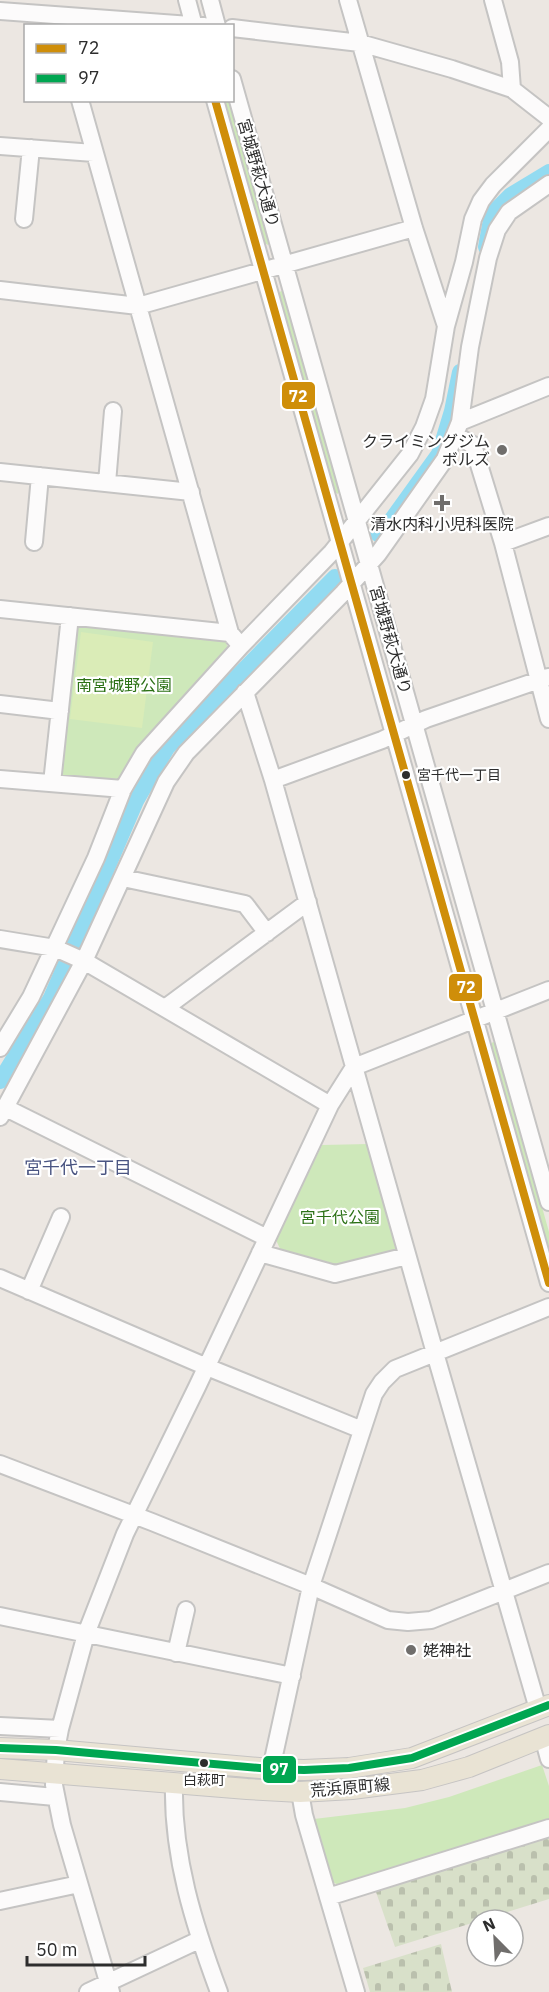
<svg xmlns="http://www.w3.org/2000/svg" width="549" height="1992" font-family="'IBM Plex Sans','Noto Sans JP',sans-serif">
  <defs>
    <pattern id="cemetery-stones" width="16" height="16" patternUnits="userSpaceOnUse" patternTransform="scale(1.5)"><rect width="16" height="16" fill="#d8e0c9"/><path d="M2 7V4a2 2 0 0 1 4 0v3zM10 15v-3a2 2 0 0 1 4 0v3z" fill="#bac0ad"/></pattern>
  </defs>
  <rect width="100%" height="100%" fill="#ece7e2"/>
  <!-- grass -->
  <path fill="#cee8ba" d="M225,101H230L270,243L268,245L265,243Z
    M281,291L284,292L340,490L338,494L335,492L279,293Z
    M83,625L226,642L229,653L124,776L111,784L64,780L57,772L74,631Z
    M493,1042L496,1043L549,1232V1251L491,1044Z
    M369,1144L397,1247L392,1255L332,1269L282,1253L276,1240L322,1145Z
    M542,1765L549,1786V1821L340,1886L331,1881L314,1819L405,1808L449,1797Z"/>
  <!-- cemetery -->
  <path fill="url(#cemetery-stones)" d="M549,1837V1899L395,1947L376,1892Z
    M441,1944L452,1992H370L363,1968Z"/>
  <!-- pitch -->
  <path fill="#daecb7" d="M81,632L153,642L142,728L70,719Z"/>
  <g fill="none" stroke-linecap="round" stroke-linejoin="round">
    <!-- canal -->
    <path stroke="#93dbf1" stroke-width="16" d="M486,247L492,214L511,195L549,172
      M378,534L390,522L439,454L452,411L460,372
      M0,1081L51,998L136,801L167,748L335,577"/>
    <defs>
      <path id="minor" d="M187,0L194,26
        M210,0L217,26
        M348,0L414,228L446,326
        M493,0L510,62L512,89
        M0,11L204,26
        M232,28L360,43L452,69L512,89L549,118
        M232,79L549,1202
        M80,100L230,633L241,646
        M215,100L549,1283
        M0,146L94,153
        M24,219L31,148
        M0,290L138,306L414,228
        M460,422L549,386
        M455,435L473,445L503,543L549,719
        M0,472L191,492
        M107,483L113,411
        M34,542L40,476
        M503,543L549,526
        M0,609L230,633
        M245,692L273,780L435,1353L538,1709
        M0,704L60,711
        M0,779L123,789
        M273,780L382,740L426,719L548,677
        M52,783L70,616
        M123,878L245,904L267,933
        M0,939L55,948L84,961L330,1105
        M165,1008L308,902
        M0,1048L31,997L96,858L123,789L144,753L241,646L332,552L410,454L424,427L434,399L446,326L464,262L473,219L481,201L493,185L549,129
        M6,1108L267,1238
        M0,1117L84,961L166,782L186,753L343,593L378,554L445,459L460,422L470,347L488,258L497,230L509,212L549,184
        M260,1253L335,1274L407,1256
        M0,1278L207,1367L362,1430
        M29,1291L61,1217
        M0,1464L152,1522L311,1586L388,1620L408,1622L431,1620L549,1573
        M0,1616L292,1676
        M176,1653L186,1610
        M0,1726L60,1729
        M543,1737L549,1759
        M271,1769L311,1586L374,1394L382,1382L395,1369L549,1307
        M174,1783C172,1856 194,1925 219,1992
        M0,1792L55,1797
        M300,1792L304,1815L356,1992
        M328,1897L549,1828
        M0,1901L79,1884
        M88,1992L199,1940
        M111,1992L62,1825L54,1785L56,1750L60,1729L86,1634L125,1534L197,1387L330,1105L354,1067L549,990"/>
      <path id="major" d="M0,1748L56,1750L271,1769L304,1770L349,1768L412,1758L549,1705
        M0,1769L247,1789L300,1792L352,1789L422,1780L469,1767L549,1735"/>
    </defs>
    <!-- minor casing -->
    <use href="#minor" stroke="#c5c4c3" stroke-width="20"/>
    <!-- major casing -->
    <use href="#major" stroke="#c6c4c3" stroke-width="22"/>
    <!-- minor -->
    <use href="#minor" stroke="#fcfbfb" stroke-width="16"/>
    <!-- major -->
    <use href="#major" stroke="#e9e3d4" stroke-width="20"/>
    <defs>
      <path id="bus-1" d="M215,100L549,1283"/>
      <path id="bus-2" d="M0,1748L56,1750L271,1769L304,1770L349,1768L412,1758L549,1705"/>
    </defs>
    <!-- bus-1 casing -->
    <use href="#bus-1" stroke="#fff" stroke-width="12"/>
    <!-- bus-2 casing -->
    <use href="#bus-2" stroke="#fff" stroke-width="12"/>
    <!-- bus-1 -->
    <use href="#bus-1" stroke="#cf8e09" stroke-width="8"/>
    <!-- bus-2 -->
    <use href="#bus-2" stroke="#00a651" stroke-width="8"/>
  </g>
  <!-- markers -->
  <g fill="#706e6c" stroke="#fff" stroke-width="2">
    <circle cx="502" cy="450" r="6"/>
    <path d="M439 494h6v6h6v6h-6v6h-6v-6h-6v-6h6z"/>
    <circle cx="411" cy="1650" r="6"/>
  </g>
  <g fill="#2d2d2d" stroke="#fff" stroke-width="2">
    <circle cx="406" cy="775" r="5"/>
    <circle cx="204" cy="1763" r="5"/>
  </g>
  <g text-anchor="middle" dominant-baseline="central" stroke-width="4.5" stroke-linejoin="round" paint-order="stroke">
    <!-- bus labels -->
    <g font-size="14" fill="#2d2d2d" stroke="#fff" text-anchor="start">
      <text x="417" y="775">宮千代一丁目</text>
      <text x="204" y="1780" text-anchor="middle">白萩町</text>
    </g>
    <!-- street labels -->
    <g font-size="16" fill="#2d2d2d" stroke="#fff">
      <text transform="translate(259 173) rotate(74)">宮城野萩大通り</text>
      <text transform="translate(391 640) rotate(74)">宮城野萩大通り</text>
      <text transform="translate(350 1787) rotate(-5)">荒浜原町線</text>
    </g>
    <!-- poi labels -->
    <g font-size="16" fill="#2d2d2d" stroke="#fff" text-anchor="end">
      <text x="490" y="441">クライミングジム<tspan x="490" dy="18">ボルズ</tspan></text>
      <text x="442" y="524" text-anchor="middle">清水内科小児科医院</text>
      <text x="423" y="1650" text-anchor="start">姥神社</text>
    </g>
    <!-- park labels -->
    <g font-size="16" fill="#2c7116" stroke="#fff">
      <text x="124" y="685">南宮城野公園</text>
      <text x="340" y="1217">宮千代公園</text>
    </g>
    <!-- neighbourhood labels -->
    <g font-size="18" fill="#4a5582" stroke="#fff">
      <text x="78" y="1167">宮千代一丁目</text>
    </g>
  </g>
  <g stroke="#fff" stroke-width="2">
    <rect x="281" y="381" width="35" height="29" rx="6" fill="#cf8e09"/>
    <rect x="448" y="973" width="35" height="29" rx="6" fill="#cf8e09"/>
    <rect x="262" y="1755" width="35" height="29" rx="6" fill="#00a651"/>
  </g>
  <g font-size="16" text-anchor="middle" font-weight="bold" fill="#fff">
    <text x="298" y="402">72</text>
    <text x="466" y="993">72</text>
    <text x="279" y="1775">97</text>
  </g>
  <!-- legend -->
  <rect x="24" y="24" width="210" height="78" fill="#ffffff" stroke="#ababab" stroke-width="1.5"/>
  <rect x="36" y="44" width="30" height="9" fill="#cf8e09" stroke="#ababab" stroke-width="1.5"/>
  <text x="78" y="54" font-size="18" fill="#2d2d2d">72</text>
  <rect x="36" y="74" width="30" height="9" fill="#00a651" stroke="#ababab" stroke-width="1.5"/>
  <text x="78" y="84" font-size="18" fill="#2d2d2d">97</text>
  <!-- north arrow -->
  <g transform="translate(495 1938) rotate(336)"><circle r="28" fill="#ffffff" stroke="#ababab" stroke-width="1.5"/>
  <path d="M0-4.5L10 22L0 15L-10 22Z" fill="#706e6c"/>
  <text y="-9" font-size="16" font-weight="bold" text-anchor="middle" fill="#2d2d2d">N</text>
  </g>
  <!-- scale -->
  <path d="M27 1956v9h118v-9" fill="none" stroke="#2d2d2d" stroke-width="3"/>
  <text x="36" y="1956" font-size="18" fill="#2d2d2d" stroke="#ffffff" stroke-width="4.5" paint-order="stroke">50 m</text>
</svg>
